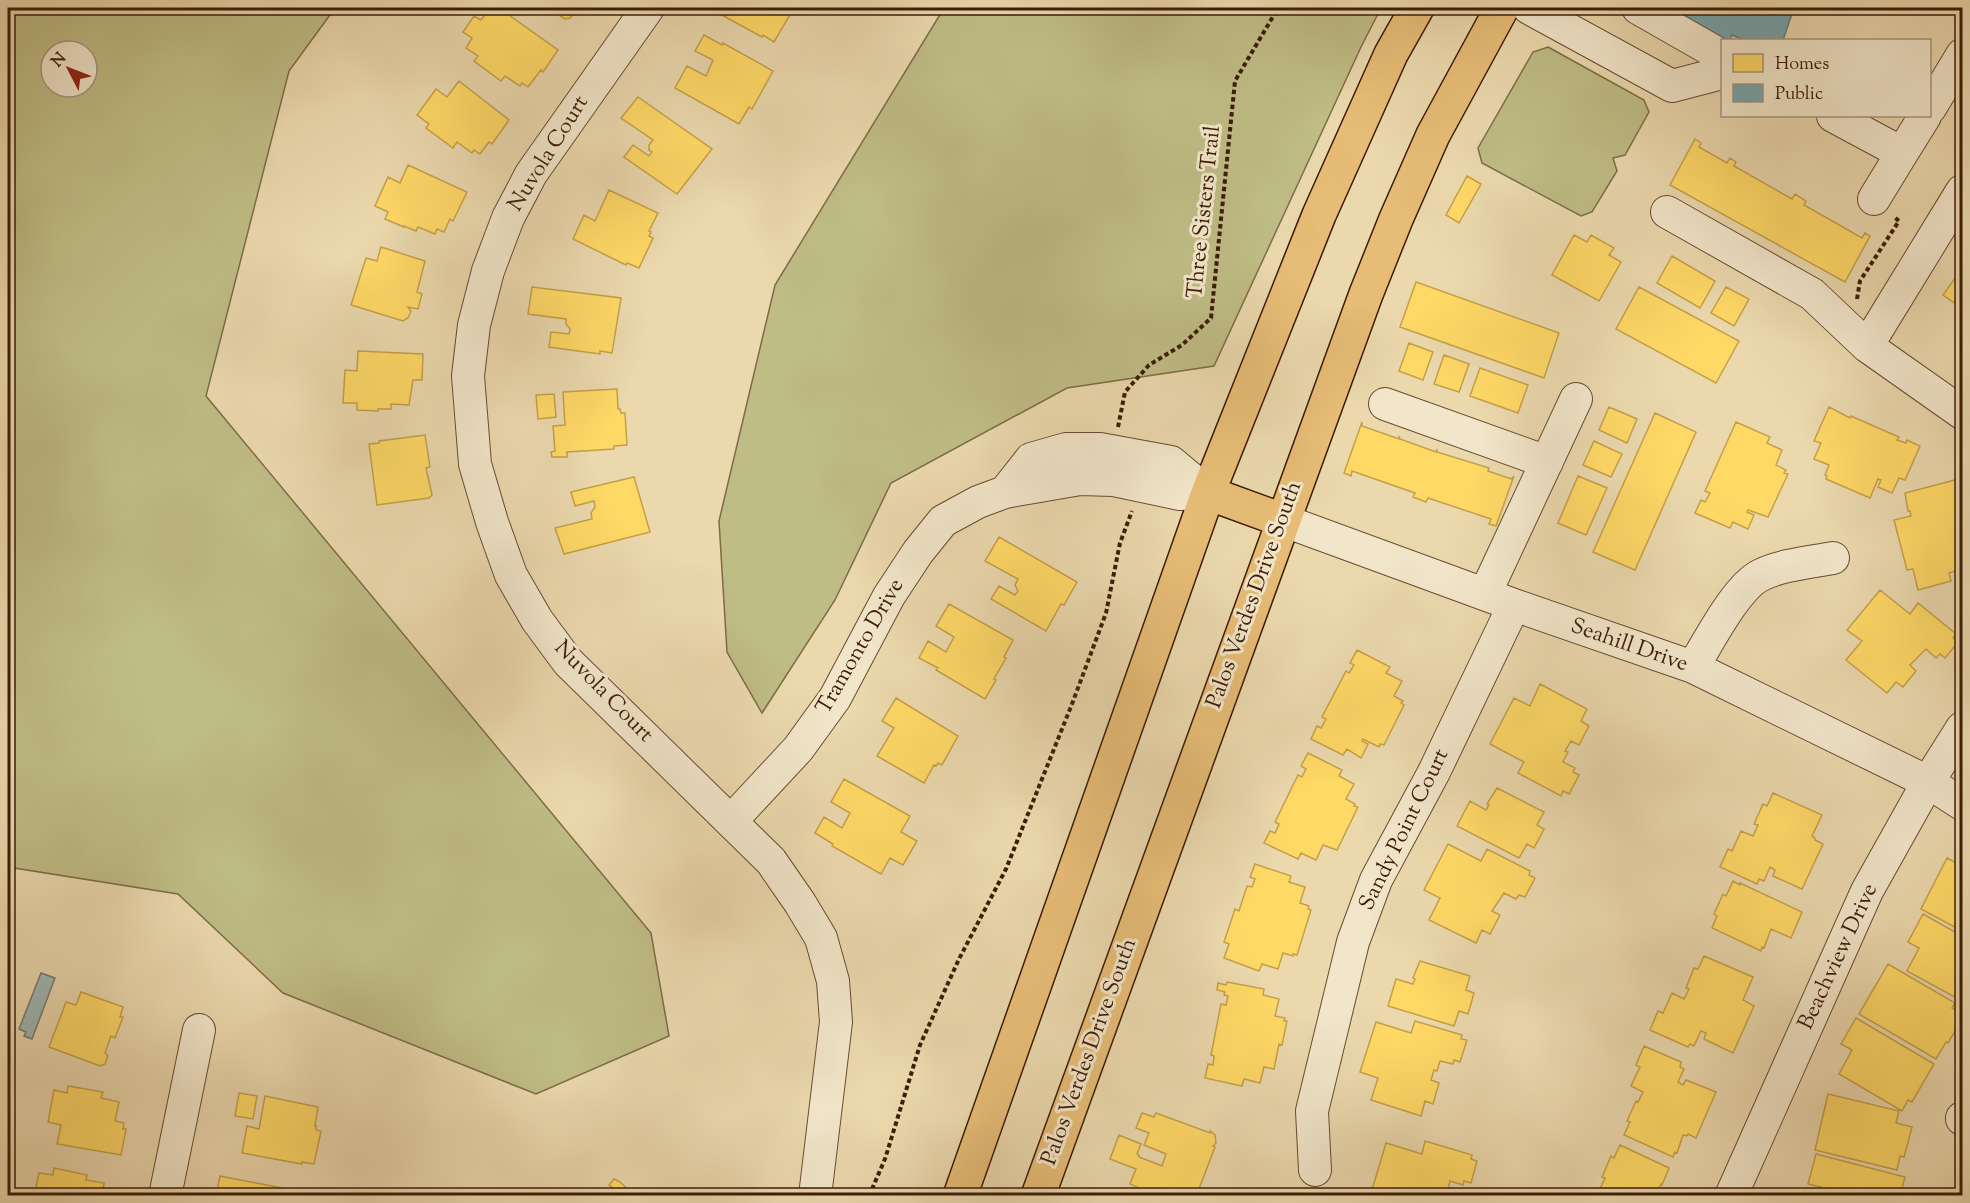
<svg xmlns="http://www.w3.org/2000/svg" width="1970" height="1203" font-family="'Sorts Mill Goudy',serif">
  <rect width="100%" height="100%" fill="#ebd8ad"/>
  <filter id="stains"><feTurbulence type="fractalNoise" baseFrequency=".00333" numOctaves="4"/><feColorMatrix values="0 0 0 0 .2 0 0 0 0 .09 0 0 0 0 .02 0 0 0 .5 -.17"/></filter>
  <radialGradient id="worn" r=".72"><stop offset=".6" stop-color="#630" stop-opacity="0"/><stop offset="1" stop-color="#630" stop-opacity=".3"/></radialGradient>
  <!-- green -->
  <path fill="#bfbc85" stroke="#7e6c46" stroke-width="1.5" fill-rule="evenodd" d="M8,8H335L289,71L206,396L651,933L669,1036L536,1094L283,993L178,894L8,867ZM51,51H87V87H51Z
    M944,8H1381L1361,47L1214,366L1067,388L891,483L835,600L762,713L727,652L719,521L775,285Z
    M1548,47L1644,100L1649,112L1625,155L1613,158L1617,171L1592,212L1581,216L1482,163L1478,148L1533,52Z"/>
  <!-- water -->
  <path fill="#9db7b5" stroke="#76796f" stroke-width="1.5" d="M41,973L55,978L32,1039L24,1036L26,1032L19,1029Z"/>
  <!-- homes -->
  <path fill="#ffd966" stroke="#c4a049" stroke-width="1.5" d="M490,8H494L505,15L506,13L558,50L543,72L541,70L528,87L522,83L520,86L505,76L501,81L474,61L478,56L466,48L472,38L463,32L474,16L481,20Z
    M548,8H575V12L570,18L565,19Z
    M709,8H789L787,11L791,13L774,42L763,35L762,37Z
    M704,35L722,45L723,43L773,71L752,109L749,107L739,124L675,88L687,66L706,76L713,60L695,51Z
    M459,81L509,120L492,144L489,142L480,154L474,150L472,153L457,142L453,148L426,128L429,124L417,115L436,89L447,97Z
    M638,97L712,149L677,194L624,157L633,145L649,156L652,152L649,150V145L653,140L621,118Z
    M1695,139L1701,143L1699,147L1727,163L1730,158L1736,162L1734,166L1792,199L1795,194L1806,201L1804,205L1862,238L1865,233L1870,236L1845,282L1670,185Z
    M408,165L467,192L453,221L450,219L444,232L437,229L435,234L418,227L416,231L404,226V227L385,219L388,212L375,206L388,177L400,183Z
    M1467,176L1481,184L1459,223L1446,215Z
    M609,190L658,213L649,231L651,232L649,236L653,238L639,268L627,263L626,265L573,239L584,215L595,221Z
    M1574,235L1587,242L1591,235L1614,248L1609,255L1621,262L1599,301L1552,275Z
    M381,247L425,261L417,292L422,294L418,309L408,307L411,311L408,318L403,321L351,305L366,258L377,261Z
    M1672,256L1715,281L1700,308L1657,283Z
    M1962,268V308L1943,295Z
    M1416,282L1559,333L1544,378L1400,327Z
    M532,287L621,298L612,353L600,351V354L549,347L551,332L569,334L570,329L566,324V319L528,314Z
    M1639,287L1739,341L1716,383L1616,329Z
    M1726,287L1749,299L1734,326L1711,313Z
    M1409,343L1433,352L1423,380L1399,371Z
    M358,351L423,354L422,380H413L409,405L391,404V409H378V411L357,410V403H343L345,370L357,371Z
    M1444,355L1469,364L1459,392L1434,384Z
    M1480,368L1528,385L1518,413L1470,396Z
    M617,389L618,409H620L621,413H625L627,445L614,446V449L567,452V457H552L551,452L555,451L553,426L565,425L563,392Z
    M554,394L556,417L538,419L536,395Z
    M1609,407L1637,419L1627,443L1599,430Z
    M1829,407L1850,418L1851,416L1899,437L1897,440L1906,443L1907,440L1920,446L1905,480L1899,478L1892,493L1878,487L1881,480L1878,479L1870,498L1826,479L1827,476L1825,475L1829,465L1814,459L1821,443L1814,441Z
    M1655,413L1696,432L1635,570L1593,552Z
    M1362,422V426L1399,439V436L1400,439L1436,452L1437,449V452L1489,468L1488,471L1511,479L1514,476L1496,526L1489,524L1491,519L1428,498L1426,502L1413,497L1415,493L1352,471L1351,476L1344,473Z
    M1736,422L1770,437L1767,443L1782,450L1776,465L1786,470L1784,473L1788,474L1768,517L1748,510L1747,512L1754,515L1748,529L1733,522L1730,528L1695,513L1701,500L1705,502L1710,493L1705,491Z
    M425,435L430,467L426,468L432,495L429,498L377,505L369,444L379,443V441Z
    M1594,441L1622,454L1611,477L1583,465Z
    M1578,476L1607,488L1586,535L1558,523Z
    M634,477L650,532L564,554L555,528L592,519L591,513L595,507L594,501L575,506L571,492Z
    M1955,480L1959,493L1962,492V569L1949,573L1951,581L1918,590L1913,569L1907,570L1894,520L1911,516L1910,511H1908L1905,493Z
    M999,537L1077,582L1064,605L1061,604L1046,631L991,599L999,586L1015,595L1018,591L1015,585L1018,579L985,561Z
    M1880,590L1910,614L1918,603L1956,634L1953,638L1958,642L1945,658L1940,654L1936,658L1926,649L1910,665L1916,671L1903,687L1896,682L1887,693L1846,660L1862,641L1847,630Z
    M949,604L1013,640L1004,657L1006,658L994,679L996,680L985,699L936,670L938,668L919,658L928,641L946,652L954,637L936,626Z
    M1357,650L1390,667L1386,673L1402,681L1394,696L1403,701L1401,703L1404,705L1384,745L1380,744L1379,747L1363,739L1362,741L1368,744L1361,758L1347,749L1343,755L1311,739L1317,726L1321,728L1326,719L1322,717L1346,671L1349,673L1354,665L1350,663Z
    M1540,684L1587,709L1581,721L1589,726L1579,745L1571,741L1565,751L1568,752L1563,762L1575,768L1573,772L1579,775L1569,794L1563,791L1561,796L1518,773L1524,762L1490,744L1514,698L1530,706Z
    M896,698L958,736L942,765L938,763L936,766L934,765L924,783L877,756L894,728L882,721Z
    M1308,753L1342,770L1339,776L1354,784L1346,799L1355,804L1354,806L1358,807L1337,850L1323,845L1316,860L1301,853L1298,859L1264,843L1270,831L1275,833L1279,824L1275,822L1298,775L1302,777L1306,769L1301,766Z
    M844,779L910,816L901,832L917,841L903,865L890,858L881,874L832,846L833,844L815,833L824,817L842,828L850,813L831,802Z
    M1497,788L1544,812L1537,825L1544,829L1534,848L1527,844L1519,858L1457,826L1470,801L1486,810L1489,805L1487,804Z
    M1773,793L1822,815L1812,836L1815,838V840L1823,844L1802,889L1773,876L1775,870L1770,867L1764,881L1759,879L1757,884L1720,867L1728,849L1732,851L1741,831L1753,836L1758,825L1754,824L1763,804L1767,806Z
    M1448,844L1481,861L1487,849L1530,871L1529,875L1535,878L1525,897L1519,895L1516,899L1504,893L1492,911L1500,915L1490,934L1482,930L1476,943L1429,920L1440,898L1424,890Z
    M1947,858L1962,866V931L1921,909Z
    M1255,864L1291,876L1289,882L1305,887L1300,903L1309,906L1308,909L1311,910L1297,955L1293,954V956L1283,953L1278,969L1262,964L1259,971L1224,958L1229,944L1224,942L1235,909L1239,911L1247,886L1252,887L1255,879L1250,877Z
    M1733,881L1740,885V883L1802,912L1791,938L1771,929L1764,948L1762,947L1761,951L1712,928L1717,916L1714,914L1723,894L1726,896Z
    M1923,914L1962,936V1001L1907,971L1919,948L1908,942Z
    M1704,956L1753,977L1743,1000L1754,1006L1733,1053L1704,1039L1706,1033L1701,1031L1694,1046L1690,1044L1688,1047L1650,1030L1658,1011L1663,1013L1672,993L1684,999L1689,989L1686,988L1694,968L1698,969Z
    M1420,961L1470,976L1466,990L1474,993L1468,1014L1459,1011L1454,1026L1388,1006L1396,979L1413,984L1415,979L1413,978Z
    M1888,964L1955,1003L1952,1008L1962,1014V1019L1948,1043L1946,1042L1936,1059L1859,1014Z
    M1227,982L1264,989L1263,995L1279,999L1275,1016L1285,1018L1284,1021H1287L1282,1045L1279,1044L1274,1069L1264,1067L1260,1083L1244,1079L1242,1086L1205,1078L1208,1064L1213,1065L1214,1056L1211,1055L1221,1004L1226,1005L1228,996L1224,995L1225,992L1217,990L1218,983L1226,985Z
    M81,992L123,1007L120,1017H123L115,1038L111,1036L105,1053L108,1056L105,1064L100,1066L49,1047L66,1002L76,1005Z
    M1856,1018L1934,1064L1912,1102L1908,1100L1902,1111L1839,1074L1852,1050L1841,1044Z
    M1415,1021L1462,1035L1461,1039L1467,1040L1460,1062L1454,1060L1453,1064L1440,1061L1437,1071L1434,1070L1431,1080L1439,1083L1433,1104L1425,1101L1421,1116L1371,1100L1378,1078L1360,1072L1376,1022L1411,1033Z
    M1644,1046L1681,1062L1680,1067L1684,1069L1678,1082L1683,1085L1686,1080L1716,1092L1696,1138L1688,1134L1687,1136L1683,1135L1677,1153L1675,1152L1673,1157L1624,1135L1630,1122L1627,1121L1636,1101L1638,1102L1643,1092L1631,1086L1640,1067L1636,1065Z
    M68,1086L103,1092L101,1098L119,1102L115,1121L124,1123L123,1129H126L121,1155L57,1144L61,1125L48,1122L54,1090L67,1093Z
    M239,1093L257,1096L253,1119L235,1116Z
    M1828,1094L1899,1111L1896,1123L1912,1127L1904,1157L1900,1156L1897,1170L1815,1150Z
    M265,1096L318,1107L315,1126H316V1130L321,1131L314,1164L302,1162V1164L242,1153L247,1126L259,1129Z
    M1142,1113L1154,1117L1156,1113L1210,1133V1131L1215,1135L1216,1143L1213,1146L1215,1147L1197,1194L1190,1192L1189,1196L1153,1195L1130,1184L1136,1169L1110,1159L1119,1135L1141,1144L1137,1154L1139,1155V1157L1162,1166L1166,1154L1144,1145L1149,1133L1136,1128Z
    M1425,1141L1472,1155L1471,1159L1477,1161L1471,1183L1464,1181L1463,1185L1450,1181L1447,1192L1444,1191L1443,1196H1378L1371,1193L1386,1143L1422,1154Z
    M1620,1145L1669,1168L1662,1185L1661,1184L1658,1190L1670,1196H1603L1598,1193L1605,1178L1602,1177L1611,1156L1614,1158Z
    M1816,1154L1905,1177L1900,1196H1819L1821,1187L1808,1184Z
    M54,1168L87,1175L86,1180L104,1183L102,1196H34L39,1173L53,1175Z
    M220,1176L293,1190L292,1196H216Z
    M614,1179L620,1182L635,1196H606L613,1188L609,1185Z"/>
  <!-- public -->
  <path fill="#76a5af" stroke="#657c7c" stroke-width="1.5" d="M1674,8H1794L1783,40H1744L1732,35L1730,40H1722L1673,19L1677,9Z"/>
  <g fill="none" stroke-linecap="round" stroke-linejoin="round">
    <defs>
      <path id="minor" d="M648,8L531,174L508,218L488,271L474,325L468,376L475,464L492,522L511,575L537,620L568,662L771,861L800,903L821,938L833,981L836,1022L815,1196
        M1529,8L1672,86L1722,73
        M1638,8L1722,56
        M1930,108L1962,55
        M1833,116L1902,153L1925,116
        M1874,199L1902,153
        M1667,212L1812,294L1867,346L1962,413
        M1867,346L1962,191
        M1385,404L1547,462
        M1005,492L1031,459L1066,449H1100L1171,462L1208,493
        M1282,520L1514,605L1693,667L1928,782L1962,804
        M1485,594L1576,399
        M1693,667C1708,643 1736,587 1761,575C1781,565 1811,562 1833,558
        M731,821L798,749L835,698L889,596L918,552L943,521L978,502L1005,492L1080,479L1114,480L1180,494L1208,493
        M1962,1119V1118
        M1315,1170L1312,1111L1353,942L1376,880L1434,772L1514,605
        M165,1196L199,1030
        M1731,1196L1867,891L1928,782L1962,728"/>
      <path id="major" d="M1208,493L1282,520
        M960,1196L1208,493L1319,215L1391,54L1417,8
        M1038,1196L1366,294L1396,219L1433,135L1502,8"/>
    </defs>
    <!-- minor casing -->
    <use href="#minor" stroke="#684b30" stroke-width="34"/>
    <!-- major casing -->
    <use href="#major" stroke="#3c1c06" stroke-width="36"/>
    <!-- path -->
    <path stroke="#3c1c06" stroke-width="4" stroke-dasharray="4.5 3" stroke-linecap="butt" d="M1857,299L1860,281L1899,221L1893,216
      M1118,427L1125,392L1149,365L1182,345L1211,318L1235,81L1278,8
      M869,1196L885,1159L920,1045L959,959L1006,869L1072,704L1106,613L1120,543L1132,511"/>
    <!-- minor -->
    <use href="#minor" stroke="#f2e6ca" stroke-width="32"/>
    <!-- major -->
    <use href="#major" stroke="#e6bc76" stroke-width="33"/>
  </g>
  <g text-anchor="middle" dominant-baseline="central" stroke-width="6" stroke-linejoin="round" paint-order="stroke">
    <!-- street labels -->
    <g font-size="22" fill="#3c1c06" stroke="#f2e6ca">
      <text transform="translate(549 154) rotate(-58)">Nuvola Court</text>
      <text transform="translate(1205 212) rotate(-84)">Three Sisters Trail</text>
      <text transform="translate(1255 595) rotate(-70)">Palos Verdes Drive South</text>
      <text transform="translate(1629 646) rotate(19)">Seahill Drive</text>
      <text transform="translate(861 647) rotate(-60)">Tramonto Drive</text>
      <text transform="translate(603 692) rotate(46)">Nuvola Court</text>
      <text transform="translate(1405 830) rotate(-64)">Sandy Point Court</text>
      <text transform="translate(1839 957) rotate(-65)">Beachview Drive</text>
      <text transform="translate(1090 1052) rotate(-70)">Palos Verdes Drive South</text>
    </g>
  </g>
  <!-- margin -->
  <rect width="1970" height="1203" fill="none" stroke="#ebd8ad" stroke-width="30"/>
  <rect x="9" y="9" width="1952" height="1185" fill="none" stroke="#3c1c06" stroke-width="3"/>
  <rect x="15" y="15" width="1940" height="1173" fill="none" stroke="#3c1c06" stroke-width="1.5"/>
  <!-- legend -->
  <rect x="1721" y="39" width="210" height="78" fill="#f2e6ca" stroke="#a9957c" stroke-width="1.5"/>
  <rect x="1733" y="54" width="30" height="18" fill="#ffd966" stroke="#a9957c" stroke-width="1.5"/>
  <text x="1775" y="69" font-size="18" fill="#3c1c06">Homes</text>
  <rect x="1733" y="84" width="30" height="18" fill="#76a5af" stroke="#a9957c" stroke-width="1.5"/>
  <text x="1775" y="99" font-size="18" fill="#3c1c06">Public</text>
  <!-- north arrow -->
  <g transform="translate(69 69) rotate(312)"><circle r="28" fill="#f2e6ca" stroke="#a9957c" stroke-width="1.5"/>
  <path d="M0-4.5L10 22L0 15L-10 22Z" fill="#8f2418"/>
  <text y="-9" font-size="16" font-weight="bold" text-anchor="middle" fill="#3c1c06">N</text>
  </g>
  <rect width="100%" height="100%" filter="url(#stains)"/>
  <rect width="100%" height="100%" fill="url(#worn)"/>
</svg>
